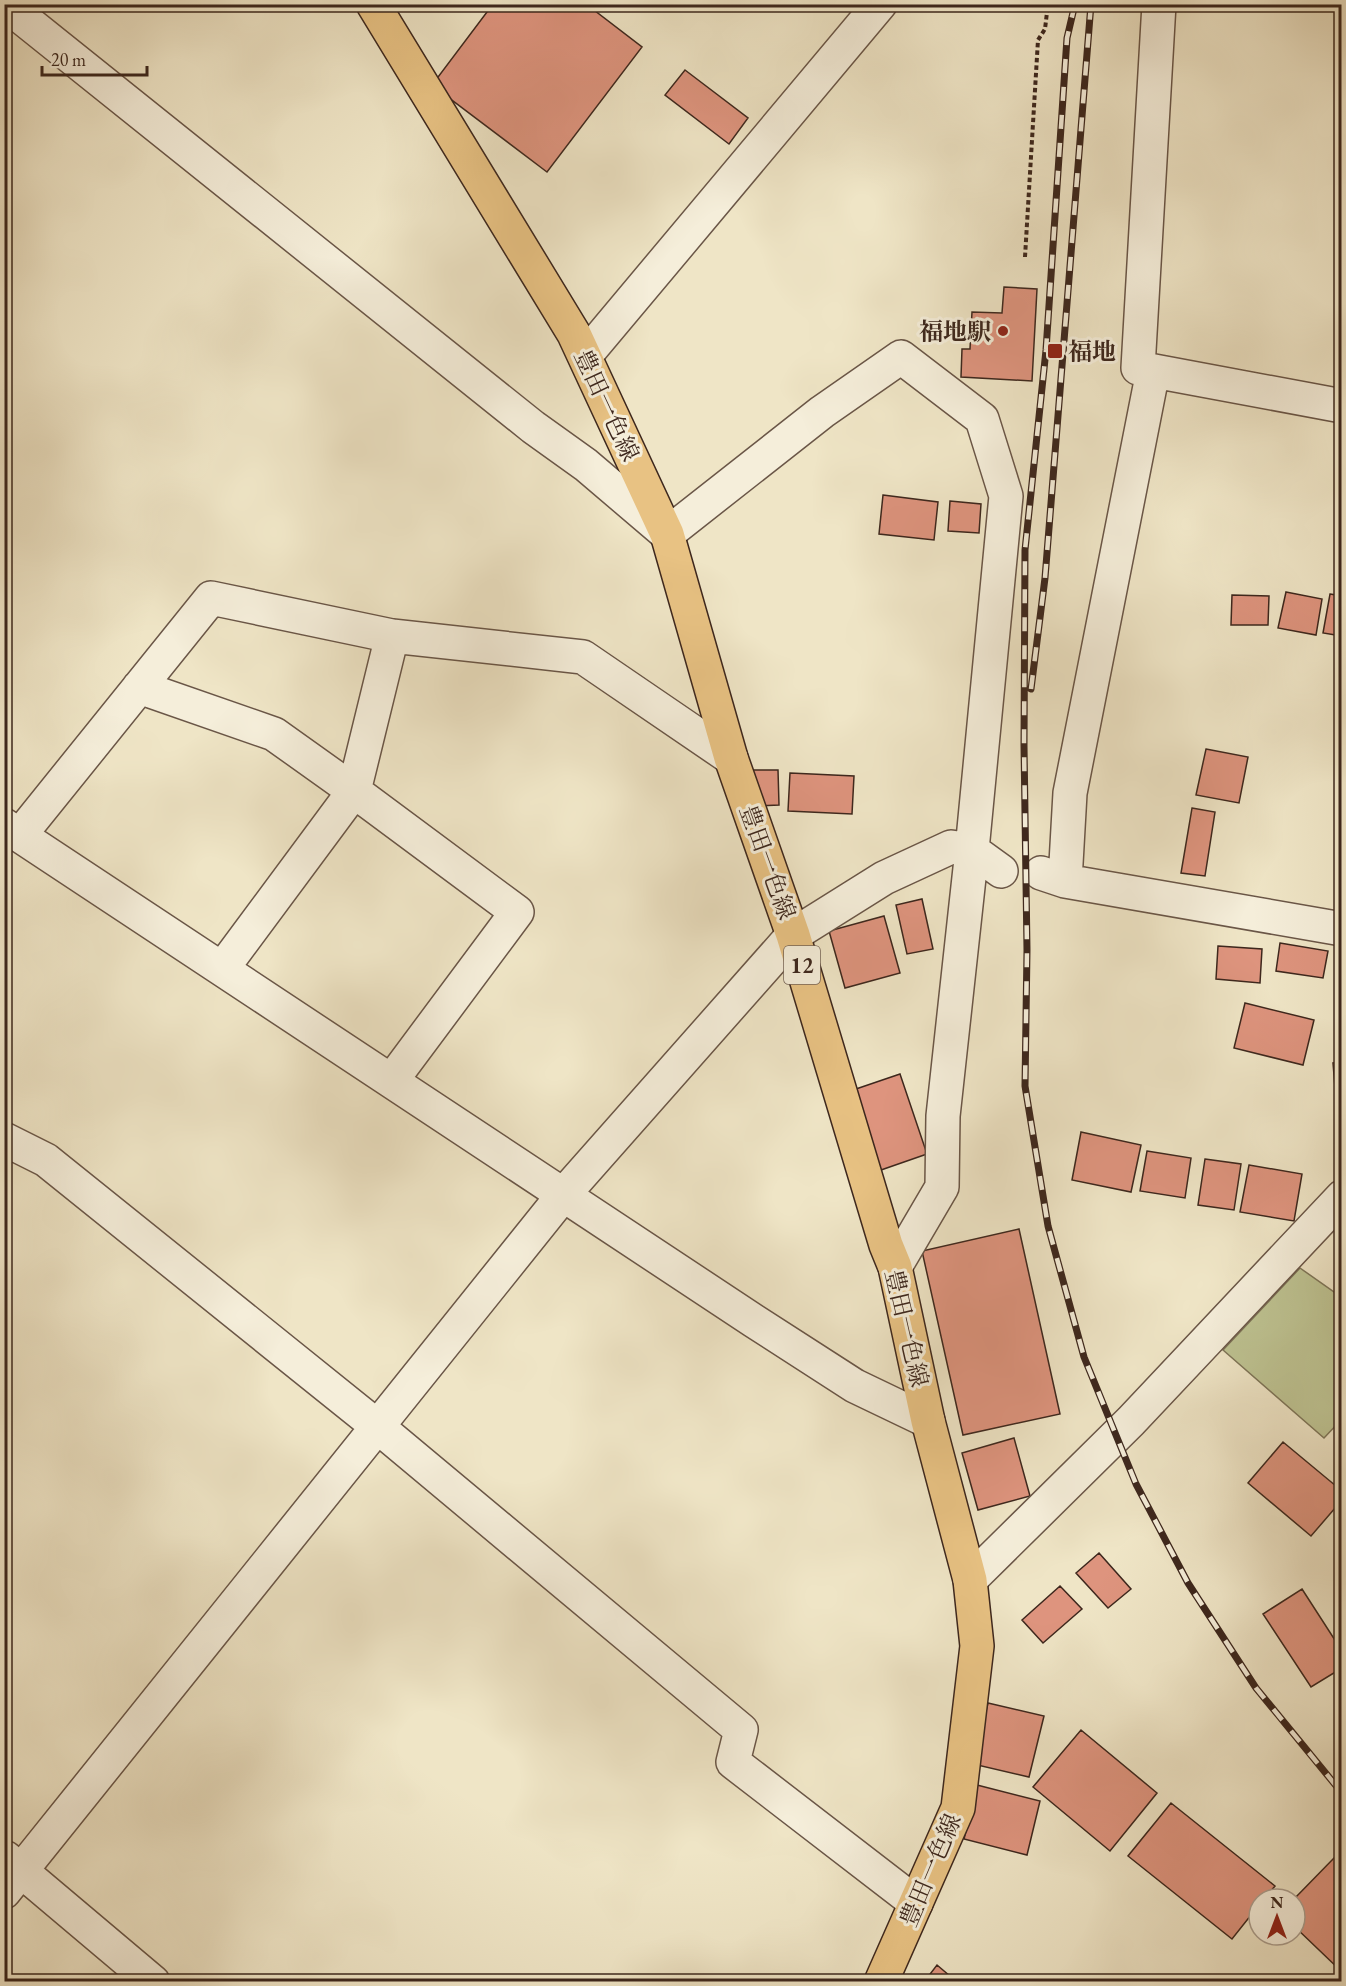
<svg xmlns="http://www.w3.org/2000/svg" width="1346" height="1986" font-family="'EB Garamond','Noto Serif JP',serif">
  <rect width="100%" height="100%" fill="#efe5c6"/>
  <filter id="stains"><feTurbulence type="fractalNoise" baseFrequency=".00333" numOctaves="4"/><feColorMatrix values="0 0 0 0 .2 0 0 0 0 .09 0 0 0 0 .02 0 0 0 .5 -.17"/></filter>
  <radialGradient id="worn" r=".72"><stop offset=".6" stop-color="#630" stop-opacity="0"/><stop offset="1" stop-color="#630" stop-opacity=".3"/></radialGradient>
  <!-- green -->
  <path fill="#bec392" stroke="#7e7558" stroke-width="1.5" d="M1300,1268L1341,1297V1420L1324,1438L1223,1350Z"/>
  <!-- building -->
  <path fill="#de947e" stroke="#3d271d" stroke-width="1.5" d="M493,4H586L642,47L547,172L432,85Z
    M685,70L748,118L729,144L665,95Z
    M1004,287L1037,289L1032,381L961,377L962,349H970L972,312L1002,313Z
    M883,495L938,502L934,540L879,534Z
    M950,501L981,504L979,533L948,531Z
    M1286,592L1322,599L1316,635L1278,628Z
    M1330,594L1342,596V636L1323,633Z
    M1232,595L1269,596L1268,625H1231Z
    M1206,749L1248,757L1239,803L1196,795Z
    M751,770H778L779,805L752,806Z
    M790,773L854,776L852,814L788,811Z
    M1192,808L1215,812L1205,876L1181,873Z
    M922,899L933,949L907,954L896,905Z
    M884,916L900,973L845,988L829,931Z
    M1280,943L1328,951L1323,978L1276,971Z
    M1218,946L1262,949L1260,983L1216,979Z
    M1245,1003L1314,1020L1303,1065L1234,1048Z
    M1342,1062V1087H1335L1333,1063Z
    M900,1074L927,1154L881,1170L853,1090Z
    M1081,1132L1141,1145L1131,1192L1072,1180Z
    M1147,1151L1191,1158L1185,1198L1140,1191Z
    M1205,1159L1241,1164L1234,1210L1198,1205Z
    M1249,1165L1302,1174L1294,1221L1240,1212Z
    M1019,1229L1060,1414L963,1435L922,1251Z
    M1014,1438L1030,1496L978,1510L962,1453Z
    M1283,1442L1342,1491V1500L1311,1536L1248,1483Z
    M1099,1553L1131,1589L1108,1608L1076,1573Z
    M1060,1586L1082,1609L1043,1643L1022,1620Z
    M1302,1589L1342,1651V1668L1311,1687L1263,1614Z
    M988,1703L1044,1716L1029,1777L973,1764Z
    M1081,1730L1157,1793L1110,1851L1033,1787Z
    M977,1785L1040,1801L1027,1855L964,1839Z
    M1171,1803L1275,1886L1264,1899H1259V1905L1232,1939L1128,1856Z
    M1334,1858L1342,1865V1972L1295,1927L1294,1899Z
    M937,1965L957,1982H924Z"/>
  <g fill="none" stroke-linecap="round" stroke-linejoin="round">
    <defs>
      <path id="minor" d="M5,4L533,427L586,465L667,534L822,412L901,357L982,419L1006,496L972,850L943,1116L942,1187L895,1267
        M1159,4L1138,368L1342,406
        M585,356L880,4
        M392,636L354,791L517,912L392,1080
        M139,687L274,734L354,791L222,969
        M4,825L754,1321L855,1386L928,1421
        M20,835L211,598L392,636L583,657L731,758
        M1041,873L1065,881L1342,929
        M1065,881L1070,793L1153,371
        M4,1139L46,1160L378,1427L741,1730L733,1762L916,1903
        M970,1580L1131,1421L1342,1197
        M6,1858L153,1982
        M4,1892L564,1194L793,935L884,878L951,847L972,850L1001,871"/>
      <path id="primary" d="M373,4L574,334L667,534L731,758L793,935L886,1245L895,1267L928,1421L970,1580L977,1646L958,1808L881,1982"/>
    </defs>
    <!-- minor casing -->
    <use href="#minor" stroke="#6a5647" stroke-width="36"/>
    <!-- primary casing -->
    <use href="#primary" stroke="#3d271d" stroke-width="36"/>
    <!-- path -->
    <path stroke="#3d271d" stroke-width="4" stroke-dasharray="4.5 3" stroke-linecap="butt" d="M1025,257L1038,40L1045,29L1048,4"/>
    <!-- minor -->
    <use href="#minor" stroke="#f5eeda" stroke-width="33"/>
    <!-- primary -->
    <use href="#primary" stroke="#e8c283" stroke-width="33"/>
    <defs>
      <path id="rail" d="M1075,4L1067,38L1046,350L1025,550L1024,745L1027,950L1025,1086L1048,1226L1084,1357L1136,1484L1188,1583L1256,1688L1342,1793
        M1031,689L1045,578L1091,4"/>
    </defs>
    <!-- rail casing -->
    <use href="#rail" stroke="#3d271d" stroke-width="7"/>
    <!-- rail -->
    <use href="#rail" stroke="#f5eeda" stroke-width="4.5" stroke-dasharray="14" stroke-linecap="butt"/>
  </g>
  <!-- markers -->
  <g fill="#8f2418" stroke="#f5eeda" stroke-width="2">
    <circle cx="1003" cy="331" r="6"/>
    <rect x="1047" y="343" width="16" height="16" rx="3"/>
  </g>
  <g text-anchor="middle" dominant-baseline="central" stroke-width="6" stroke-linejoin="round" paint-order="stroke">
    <!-- shield labels -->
    <rect fill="#f5eeda" stroke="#746356" stroke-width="1.5" x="784" y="946" width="36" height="38" rx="4.5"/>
    <g font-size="22" font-weight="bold" fill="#3d271d">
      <text x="802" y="965">12</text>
    </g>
    <!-- poi labels -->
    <g font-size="24" font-weight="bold" fill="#3d271d" stroke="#f5eeda" text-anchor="end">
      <text x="991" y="331">福地駅</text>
      <text x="1068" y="351" text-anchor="start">福地</text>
    </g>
    <!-- street labels -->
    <g font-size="24" fill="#3d271d" stroke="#f5eeda">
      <text transform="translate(607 405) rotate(65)">豊田一色線</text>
      <text transform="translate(768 862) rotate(70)">豊田一色線</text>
      <text transform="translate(907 1328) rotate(77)">豊田一色線</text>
      <text transform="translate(930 1870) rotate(-67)">豊田一色線</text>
    </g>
  </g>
  <!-- margin -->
  <rect width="1346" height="1986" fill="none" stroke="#efe5c6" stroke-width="24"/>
  <rect x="6" y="6" width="1334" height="1974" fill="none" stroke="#3d271d" stroke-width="3"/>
  <rect x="12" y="12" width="1322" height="1962" fill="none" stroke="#3d271d" stroke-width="1.5"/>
  <!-- north arrow -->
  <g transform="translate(1277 1917)"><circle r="28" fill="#f5eeda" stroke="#ab9e8e" stroke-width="1.5"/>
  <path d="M0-4.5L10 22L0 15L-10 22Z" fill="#8f2418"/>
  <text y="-9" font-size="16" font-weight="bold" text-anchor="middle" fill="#3d271d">N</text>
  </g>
  <!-- scale -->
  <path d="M42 66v9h105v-9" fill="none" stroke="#3d271d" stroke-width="3"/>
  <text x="51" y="66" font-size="18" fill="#3d271d" stroke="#f5eeda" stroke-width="4.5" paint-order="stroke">20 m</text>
  <rect width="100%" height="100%" filter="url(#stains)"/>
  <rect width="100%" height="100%" fill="url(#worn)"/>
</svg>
